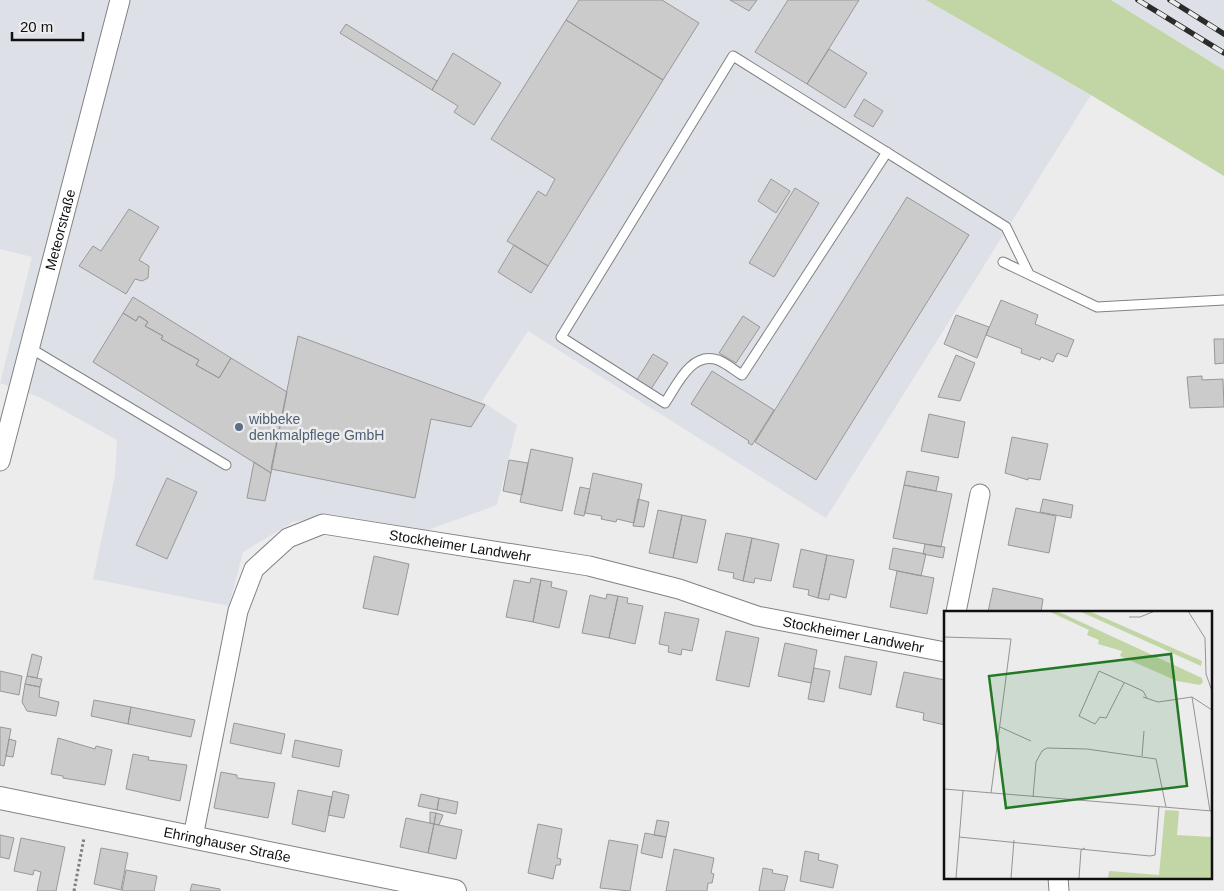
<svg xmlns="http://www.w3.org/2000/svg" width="1224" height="891" font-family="Arial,sans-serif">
  <rect width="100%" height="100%" fill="#ececed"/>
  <!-- built -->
  <path fill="#dee0e8" d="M0,0H926L1091,95L826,518L528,331L482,401L517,425L497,505L428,530L333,515L293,522L243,552L229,606L93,579L115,476L117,440L39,397L0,383L32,257L0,249Z
    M1111,0H1224V70Z"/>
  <!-- green -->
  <path fill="#c1d5a5" d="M926,0H1111L1224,70V176L1091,95Z"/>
  <!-- building -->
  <path fill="#cccbcb" stroke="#999898" d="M579,0H662L699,23L663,80L566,20Z
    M730,0H757L749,11Z
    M788,0H859L807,84L755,52Z
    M566,20L663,80L548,266L507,241L538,191L546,196L555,179L491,139Z
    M346,24L437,81L432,90L340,33Z
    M829,49L867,73L845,108L807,84Z
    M453,53L501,83L474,125L454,112L458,106L432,90Z
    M864,99L883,111L873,127L854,116Z
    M771,179L790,191L776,213L758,201Z
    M795,188L819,203L774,277L749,263Z
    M907,197L969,235L816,480L755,442Z
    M129,209L159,227L139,260L149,266L148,278L142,281L135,279L126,294L79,266L93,246L101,251Z
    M514,245L548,266L531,293L498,272Z
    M133,297L231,358L219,378L196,365L199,360L161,339L163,336L145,326L148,322L139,316L136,321L123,313Z
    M1001,300L1038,315L1035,324L1074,340L1067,357L1057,353L1053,362L1041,357L1040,360L1021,353L1022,349L986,335Z
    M123,313L136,321L139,316L148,322L145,326L163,336L161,339L199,360L196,365L219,378L231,358L287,392L271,473L93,362Z
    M956,315L989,327L977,358L944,344Z
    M743,316L760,327L736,363L719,353Z
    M298,336L485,405L471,427L431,419L415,498L271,469Z
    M1214,339H1224V363L1215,364Z
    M653,354L668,363L649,392L635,383Z
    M956,355L975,363L960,401L938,397Z
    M712,371L774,410L752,445L748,443L749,441L691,404Z
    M1202,376V380L1223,379L1224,407L1190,408L1187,377Z
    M929,414L965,422L958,458L921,451Z
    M1012,437L1048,444L1040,480L1028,478V480L1005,473Z
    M531,449L573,458L562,511L520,502Z
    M509,460L528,463L522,495L503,491Z
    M254,462L271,473L265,501L247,498Z
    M907,471L939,477L936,491L904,485Z
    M593,473L642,484L634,523L617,519L616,522L601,519L602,516L585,513Z
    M167,478L197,492L167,559L136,545Z
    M904,485L952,494L941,547L893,538Z
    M580,487L590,489L584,516L574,514Z
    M638,499L649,502L644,527L633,526Z
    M1043,499L1073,505L1071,518L1040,512Z
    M1016,508L1056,516L1049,553L1008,545Z
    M658,510L682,515L673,558L649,553Z
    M682,515L706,520L697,563L673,558Z
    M726,533L752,538L743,581L733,578L734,573L718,570Z
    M752,538L779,544L771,581L755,578L754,583L743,581Z
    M925,544L945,547L943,558L923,554Z
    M893,548L926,554L921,576L889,569Z
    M801,549L827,555L818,598L808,595L809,590L793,587Z
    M827,555L854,560L846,598L830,594L829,600L818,598Z
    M374,556L409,564L398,615L363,608Z
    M897,571L934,578L927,614L890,607Z
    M531,578L541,580L533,622L506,617L514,580L530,583Z
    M541,580L552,582L551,587L567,591L559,628L533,622Z
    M993,588L1043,599L1041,612H988Z
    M607,594L618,596L609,638L582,633L590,595L606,599Z
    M618,596L628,598L627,603L643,606L635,644L609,638Z
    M665,612L699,619L692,651L682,649L681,655L668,652L669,646L659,644Z
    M726,631L759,638L749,687L716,680Z
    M785,643L817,650L811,683L778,676Z
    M32,654L42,657L37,678L27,676Z
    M845,656L877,662L871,695L839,688Z
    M814,668L830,671L824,702L808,699Z
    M0,671L22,676L19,695L0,691Z
    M904,672L945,680V725L923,720L924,713L896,707Z
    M27,676L42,679L40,687L25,684Z
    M25,684L40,687L39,697L59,702L56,716L27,711L22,702Z
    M94,700L131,707L128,724L91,716Z
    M131,707L195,720L191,737L128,724Z
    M234,723L285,734L281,754L230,743Z
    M0,727L11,729L4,766L0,765Z
    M58,738L95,749L96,746L112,750L105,785L63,778V776L51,774Z
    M9,739L16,741L13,757L6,756Z
    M295,740L342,750L339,767L292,757Z
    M133,754L149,757L148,760L187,765L180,801L126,789Z
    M221,772L237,775V778L275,783L268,818L214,808Z
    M298,790L332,797L325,832L292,824Z
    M333,791L349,795L344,818L328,815Z
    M421,794L439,798L437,810L418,806Z
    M439,798L458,802L456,814L437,810Z
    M430,812L436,813L434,824L430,823Z
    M436,813L443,815L439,825L434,824Z
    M406,818L434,824L428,853L400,847Z
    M657,820L669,822L666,837L654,835Z
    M434,824L462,830L456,859L428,853Z
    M538,824L562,829L557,858L561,859L560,865H556L553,879L528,873Z
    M645,833L666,837L662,858L641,853Z
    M0,835L14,838L9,859L0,857Z
    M21,838L65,847L56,891H37L41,872L34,870L33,875L14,871Z
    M609,840L638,845L630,891L600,888Z
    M101,848L128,853L121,890L94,884Z
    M674,849L714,858L711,873L714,874L712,883H708L707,891H666Z
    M805,851L819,854L818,860L838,865L833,888L800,881Z
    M763,868L773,870L772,873L788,876L784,891H759Z
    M126,870L157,876L154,891H122Z
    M192,884L220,889V891H190Z"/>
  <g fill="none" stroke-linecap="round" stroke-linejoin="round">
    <defs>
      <path id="service" d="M887,152L742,375C734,370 726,363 718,360C691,351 677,385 665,403L561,337L733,56L1006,227L1029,274
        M1003,262L1097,307L1224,300
        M30,348L226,465"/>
      <g id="minor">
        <path id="s1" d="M0,461L120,0"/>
        <path d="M956,612L980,494"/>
        <path id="s2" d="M193,837L238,611L254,569L288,538L323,524L589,566L679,589L757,616L945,652"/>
        <path d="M1058,877L1059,891"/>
      </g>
      <g id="tertiary">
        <path id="s3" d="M0,798L455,891"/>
      </g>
    </defs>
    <!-- service casing -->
    <use href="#service" stroke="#818283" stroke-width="11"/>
    <!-- minor casing -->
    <use href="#minor" stroke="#818283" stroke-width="21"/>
    <!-- tertiary casing -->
    <use href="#tertiary" stroke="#818283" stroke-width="24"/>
    <!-- path -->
    <path stroke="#7d7d7d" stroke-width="3" stroke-dasharray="2.5 2.5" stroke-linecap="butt" d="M74,891L84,838"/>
    <!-- service -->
    <use href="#service" stroke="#fff" stroke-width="9"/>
    <!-- minor -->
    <use href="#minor" stroke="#fff" stroke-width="19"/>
    <!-- tertiary -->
    <use href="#tertiary" stroke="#fff" stroke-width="22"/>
    <defs>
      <path id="rail" d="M1138,0L1224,53
        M1170,0L1224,34"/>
    </defs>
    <!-- rail casing -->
    <use href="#rail" stroke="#2b2b2b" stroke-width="5.5"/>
    <!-- rail -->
    <use href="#rail" stroke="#ececed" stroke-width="4" stroke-dasharray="11" stroke-linecap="butt"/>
  </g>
  <!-- markers -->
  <circle fill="#5c6f8a" stroke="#ececed" stroke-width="2" cx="239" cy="427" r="5"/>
  <g text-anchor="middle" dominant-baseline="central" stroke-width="5" stroke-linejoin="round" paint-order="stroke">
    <!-- street labels -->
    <g font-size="14" fill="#101010" stroke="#ececed">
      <text stroke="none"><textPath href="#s1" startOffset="239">Meteorstraße</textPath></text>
      <text stroke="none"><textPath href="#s2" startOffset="498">Stockheimer Landwehr</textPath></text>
      <text stroke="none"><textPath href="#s2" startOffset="902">Stockheimer Landwehr</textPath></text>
      <text stroke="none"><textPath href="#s3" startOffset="232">Ehringhauser Straße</textPath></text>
    </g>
    <!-- service labels -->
    <g font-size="14" fill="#4e5e75" stroke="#ececed" text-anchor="start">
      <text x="249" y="419">wibbeke<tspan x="249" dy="16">denkmalpflege GmbH</tspan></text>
    </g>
  </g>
  <!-- overview -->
  <g transform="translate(944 611)">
    <rect width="268" height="268" fill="#ececed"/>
    <path d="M104,0H113L258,67L259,71L256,74L233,70L176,45L178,40L154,33L155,29L143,24L145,19ZM135,0H145L258,50L257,55ZM221,199L235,200L233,224L267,226V267H164L165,260L215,264Z" fill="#c1d5a5"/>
    <path fill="none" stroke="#949495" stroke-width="1" d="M244,0L261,27L262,63L268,80M185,6H196L211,0M0,26L67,28L47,182M180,72L162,107L156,106L151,113L135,105L155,60L199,80L203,87M199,86L214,91L248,86M56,116L87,130M198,145L200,120M0,178L268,200M89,186L92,151L98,140L103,137L143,138L212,148L222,196M266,200L248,86L268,99M15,226L206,245L211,244L215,196M12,267L19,180M67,267L70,229M135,267L137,239L141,237"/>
    <path fill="#237825" fill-opacity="0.15" stroke="#237825" stroke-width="2.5" d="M227,43L243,175L62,197L45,65Z"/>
    <rect width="268" height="268" fill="none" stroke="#101010" stroke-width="2.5"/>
  </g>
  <!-- scale -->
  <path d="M12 32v8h71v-8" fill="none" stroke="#101010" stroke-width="2.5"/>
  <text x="20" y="32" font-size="15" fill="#101010" stroke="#ececed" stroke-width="4" paint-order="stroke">20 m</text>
</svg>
